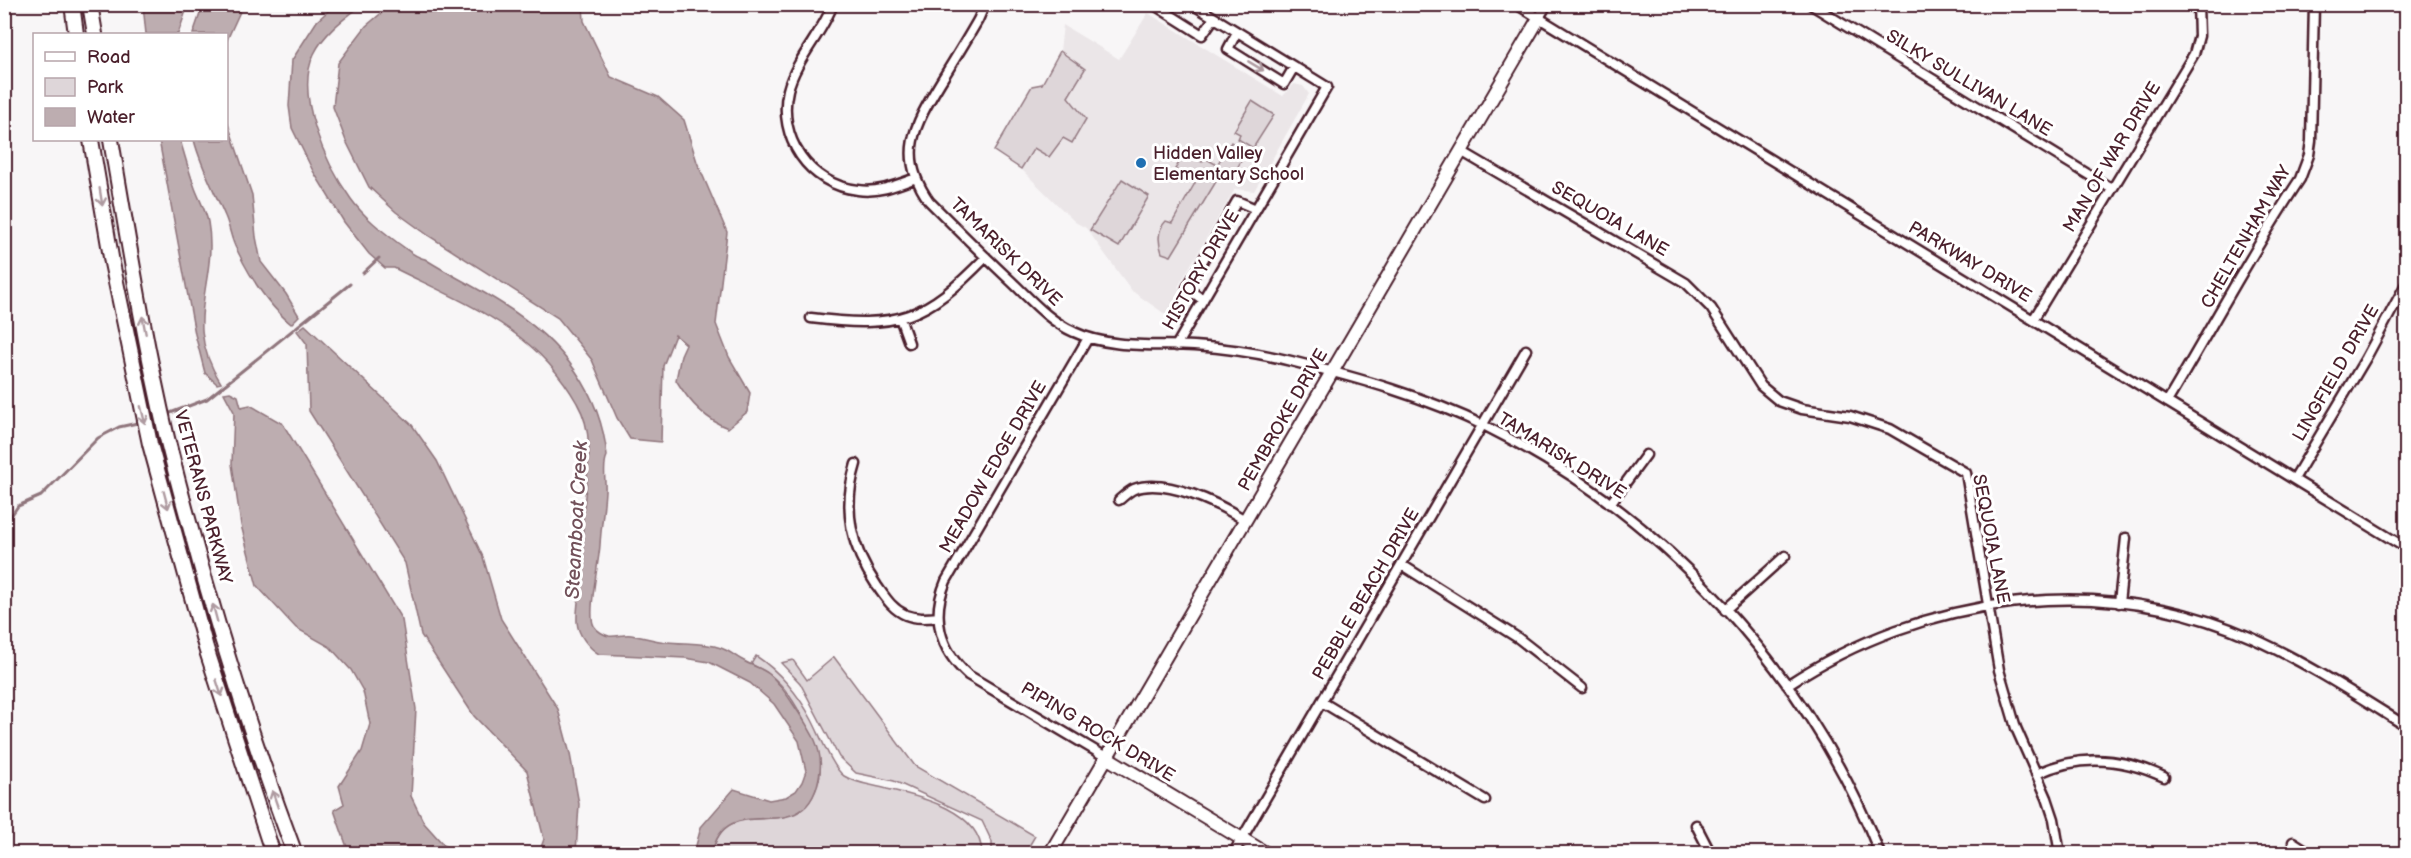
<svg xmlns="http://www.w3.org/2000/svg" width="2411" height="858" font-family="'Balsamiq Sans',sans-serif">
  <rect width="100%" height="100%" fill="#f8f6f7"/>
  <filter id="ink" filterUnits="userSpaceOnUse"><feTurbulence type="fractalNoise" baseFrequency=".0167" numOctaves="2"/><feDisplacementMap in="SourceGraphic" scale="12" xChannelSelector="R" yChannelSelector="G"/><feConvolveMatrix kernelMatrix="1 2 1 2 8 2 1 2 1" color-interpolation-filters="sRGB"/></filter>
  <g filter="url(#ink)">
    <!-- built -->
    <path fill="#ebe6e8" d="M1148,13L1283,96L1294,84L1303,86L1309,94L1254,191L1235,189L1178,287L1188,295L1190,300L1182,314H1165L1132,291L1086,228L1075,222L1021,169L994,151L1032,86L1042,84L1060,51L1063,25L1119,59Z"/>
    <!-- green -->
    <path fill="#ded6d9" stroke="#947a82" stroke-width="1.5" d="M1060,51L1085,69L1068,97L1086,119L1072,143L1063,138L1049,157L1034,148L1021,169L994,151L1032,86L1042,84Z
      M1252,101L1274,115L1253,148L1238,139L1240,134L1234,131Z
      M1231,142L1246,152L1235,172L1220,175L1171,256L1162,253C1158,242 1157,230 1166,221L1172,223L1195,183L1175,169L1186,152L1202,162L1205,158L1217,165Z
      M1122,179L1149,196L1119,247L1090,230Z
      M756,656C779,671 799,695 812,720C819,733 833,769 844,776C857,784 873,785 887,789C922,797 980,811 982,853L712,854C723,800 770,831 802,809C813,802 821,781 820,768C815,738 793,690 767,673C762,669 756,667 751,664Z
      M834,657L915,766L1035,836L1025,853H992V842L982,821L894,781L856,773L839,757L800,683L781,663L793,660L807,680Z"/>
    <!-- water -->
    <path fill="#bdadb0" stroke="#8f747b" stroke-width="1.5" d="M336,4L362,5C345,18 324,33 314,54C294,96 326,164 351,199C363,216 381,230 398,243C407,249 414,257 425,259C450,275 476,287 501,303C557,338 600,387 607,456C602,466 606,480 605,491C604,509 601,527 600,545C599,563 587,614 594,626C597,631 604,635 609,636C616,637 624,634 631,635C643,637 655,641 667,642C685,644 703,642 721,648C730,651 736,657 744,661C752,666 762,668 769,674C781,684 790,700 799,713C811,731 823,749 820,771C809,858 727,783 712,853H694L701,827L734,789L769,800L786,797L796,791L802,782L806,771L799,741L774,704L750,683L709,662L685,658L599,654C589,648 578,635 577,622C576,604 581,586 583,568C584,551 582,535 583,518C585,479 598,439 577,403C536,329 466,304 394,268H385L369,254L344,222L313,171L292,128L289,106L292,60L317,21Z
      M143,5H188L178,34H146Z
      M203,5H243L227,40L226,34H193Z
      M391,5H583L584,21L611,77L658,97L684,120L697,162L727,232L716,324L729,357L750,393L747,412L728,428C706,420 688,400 676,380L681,355L686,344L675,335L663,366L661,442L630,439L617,418L592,360L558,318L429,236L396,212L369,187L346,141L333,107L338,63L366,26Z
      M227,121L252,195L256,237L261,262L286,294L299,316L291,324C268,305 250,277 237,250C231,240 230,227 225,216C214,190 201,167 194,140H226Z
      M159,140H180C185,156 189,172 195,188C199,199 206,211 208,222C219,283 180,320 221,383L217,384L205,373L195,334Z
      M305,325L412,425L437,461L483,557L501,619L558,709L570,754L579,804L576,853H539L544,839L527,771L474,716L421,635L405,563L309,411L307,344L297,331Z
      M230,392L238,396L241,407L250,405L283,424L402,620L416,709L411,796L424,823L451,853H349L334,810L344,804L339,786L362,751L370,724L363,691L351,670L330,647L296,628L257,586L241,525L232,464L234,412L224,393Z"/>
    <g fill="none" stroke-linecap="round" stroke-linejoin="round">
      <!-- stream -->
      <path stroke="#8f747b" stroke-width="3" d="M363,273L379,258
        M165,415L207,399L350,284
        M4,526L18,506L41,496L98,438L119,427L142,422"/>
      <defs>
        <path id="street" d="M833,4C822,34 796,59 788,90C777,137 809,185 858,190C878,193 897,185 916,178
          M985,4L978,20C966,41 953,62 940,83C914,126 897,156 929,201C957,229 984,256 1012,282C1032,301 1049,321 1074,332C1110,349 1155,344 1194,346C1226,348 1259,353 1291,361C1358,378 1424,396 1487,427C1662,514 1808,672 1880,854
          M1153,4L1202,35L1214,18
          M1516,4L2406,548
          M1810,4L2112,189
          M2132,4H2145
          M1539,18L1547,4
          M1237,32L1228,49L1284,84L1294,67
          M1461,151L1686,283L1711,308L1761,386L1779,401L1802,409L1850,416L1890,429L1966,473L1999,670L2016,728L2047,798L2054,819L2060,854
          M1203,300L1187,288L1237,201L1256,209
          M811,318C898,329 925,320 986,257
          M900,318L909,343
          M2033,320L2194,54L2199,36L2198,4
          M1088,338L946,581C931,616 939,649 968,675L1106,757
          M1176,346L1327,87L1192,4
          M2167,402C2212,327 2252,251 2300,179L2309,155L2311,141L2314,4
          M856,464C842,509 851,548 877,586C885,597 892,609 906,615C916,619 927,618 938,617
          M2294,479L2366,358L2406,284
          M1119,500C1124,496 1129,491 1134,489C1166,477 1219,504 1245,520
          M1610,504L1646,455
          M1402,565L1518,638L1582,688
          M2119,603L2126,538
          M1725,610L1785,556
          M1787,685C1924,595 2100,571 2252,638C2306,662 2356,695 2406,726
          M1322,702L1485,800
          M2036,774C2079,754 2122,757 2164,777
          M1696,825L1711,854
          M2293,842L2312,854
          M1233,854L1526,350"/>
        <path id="secondary" d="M1106,757L1267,854
          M1050,854L1539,18"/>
        <path id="primary" d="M72,4L76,34
          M90,4L95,34
          M91,140L112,263L150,444L206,648L273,854
          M111,140C128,239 144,340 167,438C202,579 244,718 295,854"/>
      </defs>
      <!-- street casing -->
      <use href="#street" stroke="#4a1f2b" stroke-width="13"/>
      <!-- secondary casing -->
      <use href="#secondary" stroke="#4a1f2b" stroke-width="16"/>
      <!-- primary casing -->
      <use href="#primary" stroke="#4a1f2b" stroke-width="18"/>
      <!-- street -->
      <use href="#street" stroke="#fff" stroke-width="8"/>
      <!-- secondary -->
      <use href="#secondary" stroke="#fff" stroke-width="12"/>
      <!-- primary -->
      <use href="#primary" stroke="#fff" stroke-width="14"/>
    </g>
    <!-- one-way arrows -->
    <defs><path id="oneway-shaft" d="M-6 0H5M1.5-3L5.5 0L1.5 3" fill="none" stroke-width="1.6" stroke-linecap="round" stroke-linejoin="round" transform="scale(1.5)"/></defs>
    <g stroke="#ae9aa0">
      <use href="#oneway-shaft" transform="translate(1256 66) rotate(31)"/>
      <use href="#oneway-shaft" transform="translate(101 197) rotate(81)"/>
      <use href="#oneway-shaft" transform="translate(144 325) rotate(-101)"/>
      <use href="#oneway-shaft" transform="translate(143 415) rotate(76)"/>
      <use href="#oneway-shaft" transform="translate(166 500) rotate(75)"/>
      <use href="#oneway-shaft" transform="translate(215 613) rotate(-105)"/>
      <use href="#oneway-shaft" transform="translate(219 688) rotate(72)"/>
      <use href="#oneway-shaft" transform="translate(275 799) rotate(-109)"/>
    </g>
  </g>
  <!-- markers -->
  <circle fill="#1f6fb2" stroke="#fff" stroke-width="2" cx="1141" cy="163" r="6"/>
  <g text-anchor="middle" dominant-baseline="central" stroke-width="6" stroke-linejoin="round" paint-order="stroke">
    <!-- street labels -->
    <g font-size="18" fill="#4a1f2b" stroke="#fff">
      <text transform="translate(1969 83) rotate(31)">SILKY SULLIVAN LANE</text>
      <text transform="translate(2112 157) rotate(-59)">MAN OF WAR DRIVE</text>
      <text transform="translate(1610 219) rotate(30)">SEQUOIA LANE</text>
      <text transform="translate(2246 237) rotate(-60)">CHELTENHAM WAY</text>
      <text transform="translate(1006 252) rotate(44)">TAMARISK DRIVE</text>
      <text transform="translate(1970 262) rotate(31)">PARKWAY DRIVE</text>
      <text transform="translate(1201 270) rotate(-60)">HISTORY DRIVE</text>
      <text transform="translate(2336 373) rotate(-60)">LINGFIELD DRIVE</text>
      <text transform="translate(1283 420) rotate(-60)">PEMBROKE DRIVE</text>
      <text transform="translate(1562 456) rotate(32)">TAMARISK DRIVE</text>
      <text transform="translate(993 467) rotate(-60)">MEADOW EDGE DRIVE</text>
      <text transform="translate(203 497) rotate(75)">VETERANS PARKWAY</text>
      <text transform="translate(1991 539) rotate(79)">SEQUOIA LANE</text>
      <text transform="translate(1366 594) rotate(-60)">PEBBLE BEACH DRIVE</text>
      <text transform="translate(1098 732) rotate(31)">PIPING ROCK DRIVE</text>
    </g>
    <!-- poi labels -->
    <g font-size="18" fill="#4a1f2b" stroke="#fff" text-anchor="start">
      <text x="1153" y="153">Hidden Valley<tspan x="1153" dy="21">Elementary School</tspan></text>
    </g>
    <!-- water labels -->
    <g font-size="20" font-style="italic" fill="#72515a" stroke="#fff">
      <text transform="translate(577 520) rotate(-87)">Steamboat Creek</text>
    </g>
  </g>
  <!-- margin -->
  <rect width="2411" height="858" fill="none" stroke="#fff" stroke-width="24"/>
  <rect x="12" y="12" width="2387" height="834" fill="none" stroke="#4a1f2b" stroke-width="2" filter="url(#ink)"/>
  <!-- legend -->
  <rect x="33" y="33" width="195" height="108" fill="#ffffff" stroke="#b7a5aa" stroke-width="1.5"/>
  <rect x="45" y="52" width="30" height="9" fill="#ffffff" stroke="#b7a5aa" stroke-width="1.5"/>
  <text x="87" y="63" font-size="18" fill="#4a1f2b">Road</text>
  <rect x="45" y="78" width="30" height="18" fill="#ded6d9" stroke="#b7a5aa" stroke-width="1.5"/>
  <text x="87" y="93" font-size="18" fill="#4a1f2b">Park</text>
  <rect x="45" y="108" width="30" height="18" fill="#bdadb0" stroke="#b7a5aa" stroke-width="1.5"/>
  <text x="87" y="123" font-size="18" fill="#4a1f2b">Water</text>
</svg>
